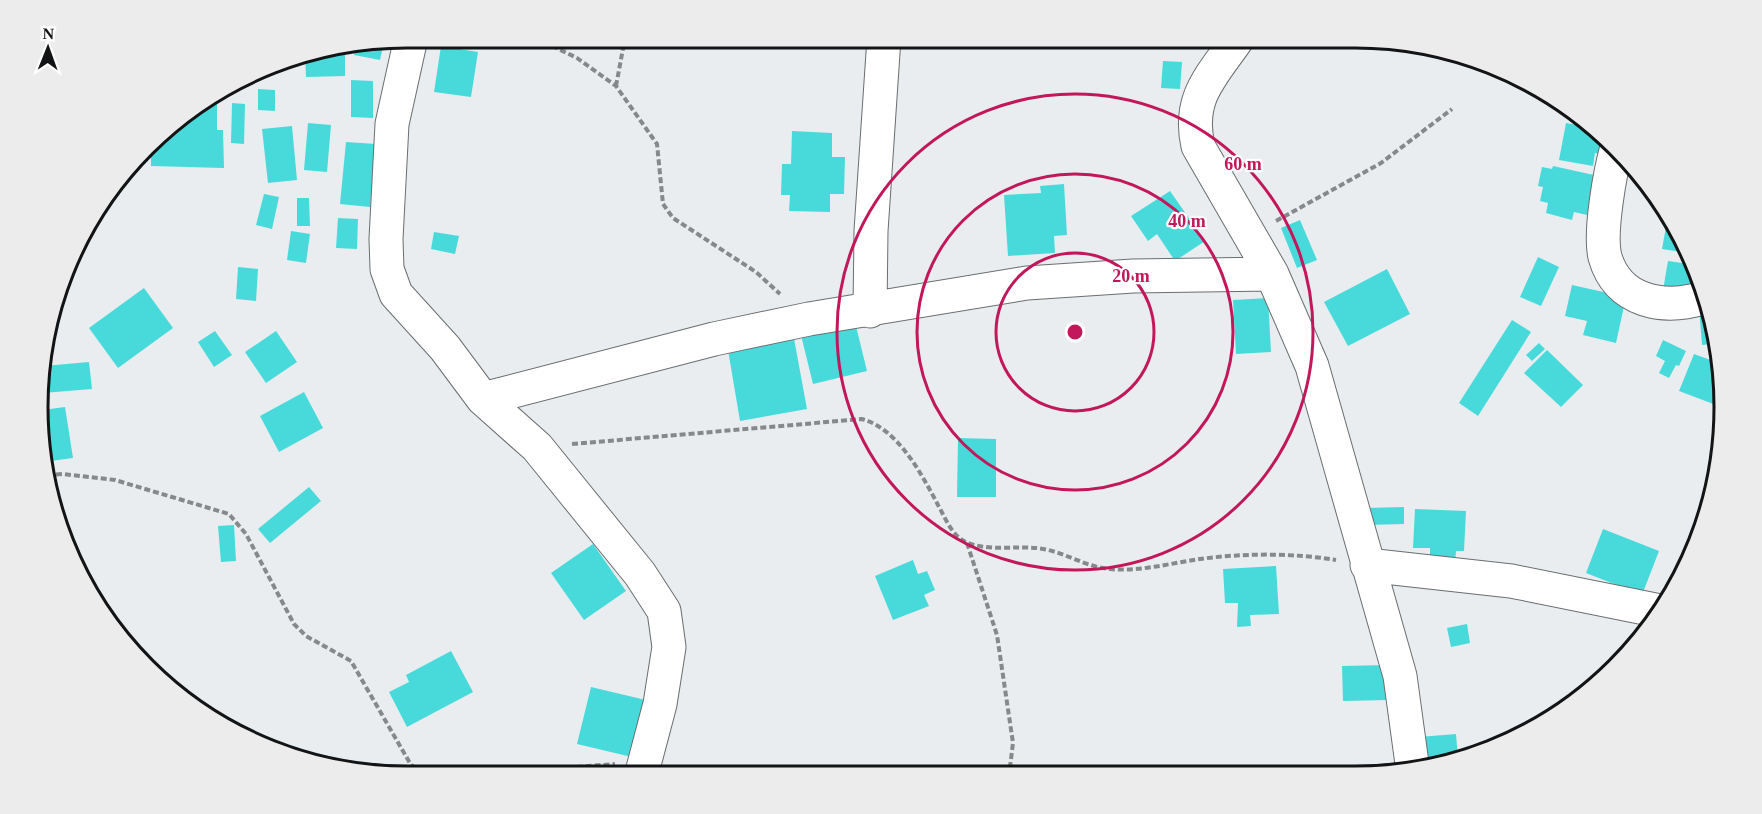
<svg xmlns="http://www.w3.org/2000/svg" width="1762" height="814" font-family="Georgia,serif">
  <rect width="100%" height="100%" fill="#e9edef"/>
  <!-- building -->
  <path fill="#48dada" d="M384,41L380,60L354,55L356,46Z
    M441,46L478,52L471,97L434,92Z
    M345,48V76L306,77L305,54Z
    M1163,61L1182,62L1180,89L1161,88Z
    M351,80L373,81V118L351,117Z
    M258,89L275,90V111L258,110Z
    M217,98V130H223L224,168L151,166V144L164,129Z
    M232,103L245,104L244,144L231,143Z
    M308,123L331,125L327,172L304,170Z
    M1566,123L1588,127L1607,139L1604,155L1595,153L1593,166L1559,160Z
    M292,126L297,180L268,183L262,129Z
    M792,131L832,133V157H845L844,194H830V212L789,211L790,195H781L782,164H791Z
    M346,142L376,144L370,207L340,204Z
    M1553,166L1603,177L1591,199L1587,215L1574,212L1572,220L1546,213L1548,203L1540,201L1543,187L1538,186L1542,167L1552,169Z
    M1064,184L1067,235L1054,236L1055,253L1008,256L1004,195L1041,193L1040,186Z
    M1170,191L1205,241L1175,261L1157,234L1148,241L1131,216Z
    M264,194L279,197L272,229L256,225Z
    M297,198H309L310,226H297Z
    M338,218L358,219L357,249L336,248Z
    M1300,220L1317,260L1297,268L1281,228Z
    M1667,221L1688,253L1662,249Z
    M291,231L310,234L306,263L287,260Z
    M434,232L459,236L455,254L431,249Z
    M1538,257L1559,267L1541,306L1520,297Z
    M1668,261L1696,265L1700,284L1663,290Z
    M238,267L258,269L256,301L236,299Z
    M1387,269L1410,314L1348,346L1324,302Z
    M1572,285L1626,297L1616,343L1583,335L1587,321L1565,316Z
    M144,288L173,328L118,368L89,328Z
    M1268,298L1271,352L1236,354L1233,300Z
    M1704,306L1712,344L1702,345L1699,307Z
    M853,314L867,371L813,384L799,327Z
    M1512,320L1531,332L1478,416L1459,403Z
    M215,331L232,355L214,367L198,342Z
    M276,331L297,362L266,383L245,352Z
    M793,333L807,409L740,421L727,344Z
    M1663,340L1686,351L1679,366L1676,365L1669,378L1659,373L1665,361L1656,356Z
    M1539,343L1545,349L1532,361L1526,355Z
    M1547,350L1583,385L1561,407L1524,373Z
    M1694,354L1716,362L1724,408L1679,391Z
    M89,362L92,389L43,393L44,366Z
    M304,392L323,428L279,452L260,416Z
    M65,407L73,458L43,462L42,410Z
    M958,438L996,439V497H957Z
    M309,487L321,501L270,543L258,529Z
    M1404,507V524L1366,525L1365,508Z
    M1415,509L1466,511L1464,551H1456L1455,563L1430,561V548H1413Z
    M234,525L236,561L221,562L218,526Z
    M1603,529L1659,551L1642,595L1586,573Z
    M593,544L626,591L584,620L551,573Z
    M913,560L918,574L927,571L935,590L924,595L929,606L893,620L875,576Z
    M1276,566L1279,614L1250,615L1251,626L1237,627L1238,603H1225L1223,569Z
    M1467,624L1470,643L1451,647L1447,628Z
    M451,651L473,692L407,727L389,692L409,682L406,675Z
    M1387,665L1388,700L1343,701L1342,666Z
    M591,687L650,701L636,758L577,744Z
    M1456,734L1458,758L1422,762L1419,737Z
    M1495,741V749L1485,751V742Z"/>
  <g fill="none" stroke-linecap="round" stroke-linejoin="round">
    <defs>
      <path id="minor" d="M411,38L392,124L386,239L387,269L396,294L445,348L483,399L537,447L640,574L664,611L669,647L660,704L641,776
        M1238,38C1212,76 1187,97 1198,146L1272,274L1312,366L1400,676L1413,771
        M1617,147C1610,172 1599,233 1605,257C1618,302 1663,310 1703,298
        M870,311L871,231L884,38
        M483,399L714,339L809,319L1027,283L1133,276L1272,274
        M1367,565L1511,581L1660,611"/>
    </defs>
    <!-- minor casing -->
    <use href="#minor" stroke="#6a6e6f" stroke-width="35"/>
    <!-- path -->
    <path stroke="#86898a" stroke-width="4" stroke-dasharray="6 3" stroke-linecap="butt" d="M536,38L577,58L616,86L657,144L663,204L673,218L756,272L780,294
      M616,86L625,38
      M1276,221L1381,163L1452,109
      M572,444L862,419C898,429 921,473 938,505C946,519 952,537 968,543C990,551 1014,546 1036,548C1062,550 1084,567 1110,569C1140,572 1171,563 1200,559C1244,553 1293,553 1336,560
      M47,475L63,474L115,480L229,514L246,534L294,624L306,636L351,661L411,765L430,776H440
      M967,543L997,635L1013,743L1009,775
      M460,776L615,764"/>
    <!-- minor -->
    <use href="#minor" stroke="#fff" stroke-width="33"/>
  </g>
  <!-- distance rings -->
  <g fill="none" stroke="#c2185b" stroke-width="3">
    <circle cx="1075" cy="332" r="79"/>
    <circle cx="1075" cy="332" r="158"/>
    <circle cx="1075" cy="332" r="238"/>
  </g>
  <!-- crop -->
  <path d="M0 0H1762V814H0ZM407 48H1355A359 359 0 0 1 1714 407V407A359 359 0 0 1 1355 766H407A359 359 0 0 1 48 407V407A359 359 0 0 1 407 48Z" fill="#ececec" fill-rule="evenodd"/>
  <path fill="none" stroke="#131415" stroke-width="3" d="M407 48H1355A359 359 0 0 1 1714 407V407A359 359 0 0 1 1355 766H407A359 359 0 0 1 48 407V407A359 359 0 0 1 407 48Z"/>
  <circle cx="1075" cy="332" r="9" fill="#c2185b" stroke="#fff" stroke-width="3"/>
  <g font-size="18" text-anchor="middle" font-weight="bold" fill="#c2185b" stroke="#fff" stroke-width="4.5" stroke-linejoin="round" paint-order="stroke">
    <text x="1243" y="170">60 m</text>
    <text x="1187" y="227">40 m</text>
    <text x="1131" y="282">20 m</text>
  </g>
  <!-- north arrow -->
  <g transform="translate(48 48) rotate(1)" stroke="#ffffff" stroke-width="4.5" paint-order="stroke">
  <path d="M0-4.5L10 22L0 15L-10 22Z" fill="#131415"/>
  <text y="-9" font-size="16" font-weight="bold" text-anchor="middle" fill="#131415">N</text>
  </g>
</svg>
